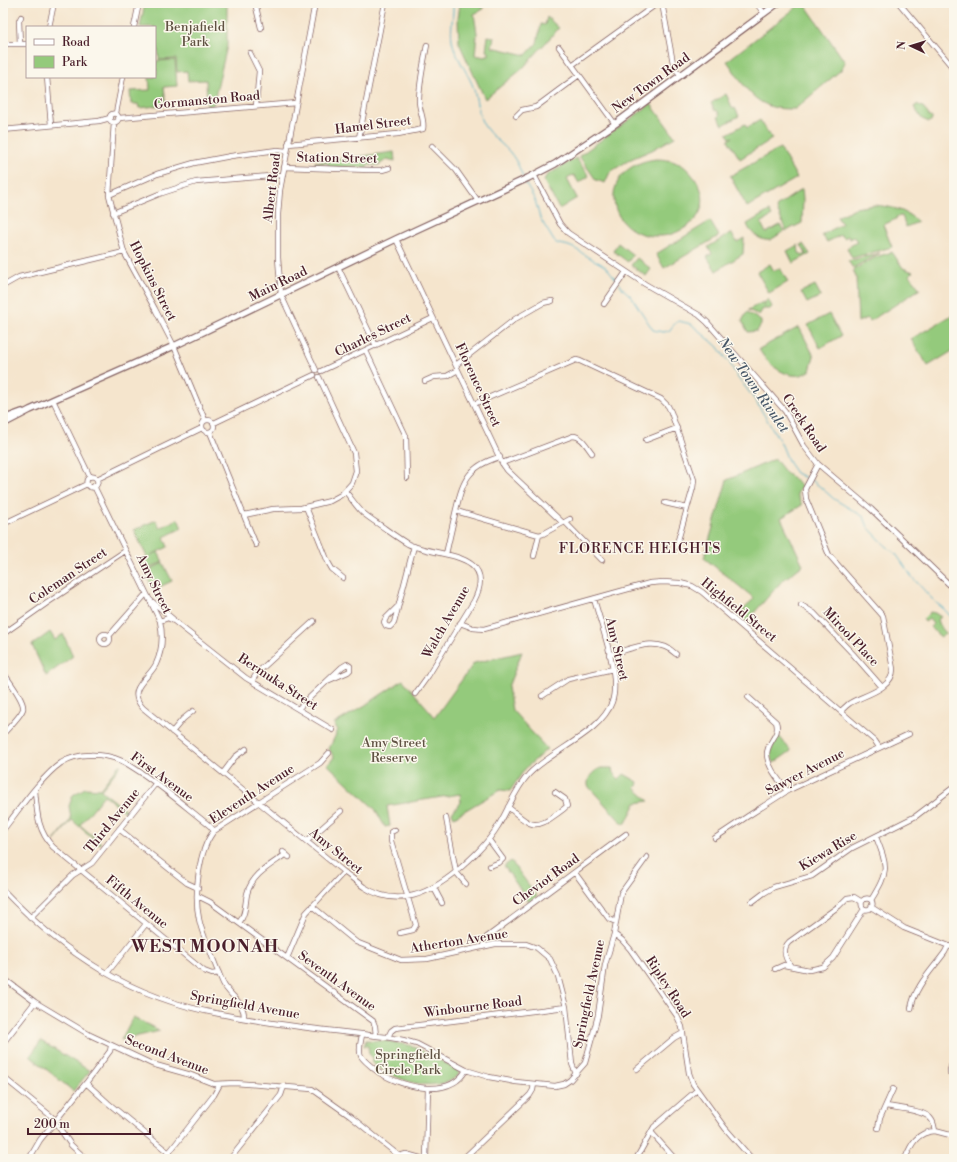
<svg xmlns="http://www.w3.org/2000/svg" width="957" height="1162" font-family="'Libre Bodoni',serif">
  <rect width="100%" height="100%" fill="#fbf7ec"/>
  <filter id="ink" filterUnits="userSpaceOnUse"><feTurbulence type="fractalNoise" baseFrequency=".025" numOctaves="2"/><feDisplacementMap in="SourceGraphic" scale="8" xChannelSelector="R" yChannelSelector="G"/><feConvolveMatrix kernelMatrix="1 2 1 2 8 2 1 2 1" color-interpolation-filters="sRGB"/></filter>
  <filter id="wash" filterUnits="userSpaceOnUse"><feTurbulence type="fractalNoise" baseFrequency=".012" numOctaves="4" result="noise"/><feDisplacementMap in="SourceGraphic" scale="16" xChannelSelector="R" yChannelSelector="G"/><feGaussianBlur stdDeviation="0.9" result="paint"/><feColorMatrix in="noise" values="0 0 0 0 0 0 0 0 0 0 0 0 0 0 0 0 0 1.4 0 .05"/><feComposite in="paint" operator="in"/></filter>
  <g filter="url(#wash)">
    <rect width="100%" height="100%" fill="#f5e5cd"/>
    <!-- green -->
    <path fill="#94ca7b" stroke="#6f7453" d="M145,3H227V46L213,105L207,106L206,80L188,81L187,71L177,72L176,59L159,60L158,48L155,47V27H140Z
      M460,3H485L482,10L474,14L477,33L475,55L485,57L486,55H489V52L486,51L488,36L494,37L492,47L526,55L537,43L541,24L545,25L547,17L559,28L522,69L485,99L459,43L458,19Z
      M802,3H804L845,62L841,70L795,109C786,109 775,109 767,105C749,98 738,76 727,61Z
      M175,60L177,86L164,87L166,105L139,108L138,104H131L130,91L150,90L149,77H155V74H157L156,61Z
      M726,94L733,109L735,108L739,116L723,125L718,117L720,116L717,110L715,111L711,103Z
      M651,104L675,137L652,150L631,159L610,172L605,183L596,180L579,156Z
      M918,104L920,106L923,107L930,117L932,118V120L929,122L922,119L914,107Z
      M760,120L772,139L740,159L728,140L733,137L730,138L727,134L745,124L747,128Z
      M780,148L797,178L747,207L730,176Z
      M394,152L395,161L387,159L379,165H367V168L328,167V163L315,164V162Z
      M576,158L589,176L579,183L574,175L567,179L577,198L559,209L544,181L546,176Z
      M656,159C663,159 671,160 677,163C684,165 689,171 693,176C709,195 705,217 683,229C676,233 668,236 660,236C606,239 593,167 656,159Z
      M802,189L803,199L802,223L786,231L776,207Z
      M874,205C893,207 904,209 918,222L906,227L902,216L896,217V219L883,225L892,247L852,258L847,248L857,242L854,237L850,239L848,236L844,238L841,235L827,242L822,235L842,224L837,217L855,208Z
      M769,211L772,216L761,223L766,233L780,225L784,231C780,234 774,238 770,240C761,242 749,232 747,224Z
      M710,221L719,236L664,268L656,254Z
      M731,233L737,242L744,238L743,254L716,271L707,257L712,254L708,247Z
      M618,243L633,255L628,262L613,251Z
      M803,244L810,254L793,263L787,251L798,245L799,253L804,255L806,254L801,245Z
      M892,252L903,268L913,272L909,275L920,289L870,321L867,318L858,322L856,277L853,270L876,257Z
      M880,253L853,268L848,261Z
      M637,258L651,269L646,276L631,265Z
      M770,264L774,271L780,268L788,282L769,293L757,272Z
      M815,285L821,296L807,303L801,292Z
      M768,299L772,307L770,309H763L759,315L748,310L763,302L764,307L765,302Z
      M747,312L761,321V325L757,331L748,332L742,321Z
      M829,314L841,336L820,348L808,325Z
      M954,314V350L928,366L911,339Z
      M799,327L814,356L810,371C807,372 804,374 801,375C784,378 766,363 759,349Z
      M775,459L786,473L802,486L797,494L802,505L781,518L803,565L782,581L745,623L737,617L754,598L704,558L727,480Z
      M178,519L182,528L164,537L168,547L151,555L158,552L163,562L144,570L140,561L147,557L134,530L156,520L160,528Z
      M163,563L172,581L153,590L145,572Z
      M930,612L935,613L941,617L937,620L939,625L946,633L941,637L935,632V631L930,627L933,624L929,619L925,622L923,619Z
      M50,632L55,640L63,634L73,656L46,676L32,645Z
      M522,652L508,687L512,710L547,749L525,769L510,791L500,790L454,817L452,813L461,801L460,794L387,806L390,826L385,827L375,809L328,765L334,757L329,749L338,730L334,724L367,704L403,680L435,717L474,663Z
      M779,736L791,751L774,763C767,753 773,745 779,736Z
      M119,765H121L101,790L127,811L126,813L104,795L80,825L101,843L99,844L72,820L54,841L71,819L69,806L73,795L85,788L100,789Z
      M601,768H612L613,773L619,779L624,774L638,782L637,786L635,788L649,801L636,803L626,823L623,824L588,786C587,777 593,771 601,768Z
      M511,861L537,896L529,902L504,866Z
      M133,1017L160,1031L121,1040Z
      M366,1040L387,1041L413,1046L458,1070L459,1075C433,1096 394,1079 371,1062L374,1059L369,1054L368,1046H364Z
      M41,1041L90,1071L73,1091L30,1056Z"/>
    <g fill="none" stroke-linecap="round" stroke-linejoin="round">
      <!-- stream -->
      <path stroke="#43aac3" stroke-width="1" d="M453,3C454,15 450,27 452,40C454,54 466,70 472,84C478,98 476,114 485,127C491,136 500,142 507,149C515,157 520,168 523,178
        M524,181L535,200L540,218L554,241L558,244C573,245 579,252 592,259C597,262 603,264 608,269C611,273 614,277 618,281
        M620,284L623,289L631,296L653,330L663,332L669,331L675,323L679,321L691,324L717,346L731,365L738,378L747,389L757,403L781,443L789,463L796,473L808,479
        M811,480L818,485L834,499L864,517L868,527L885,545L896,554L912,577L934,601L944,609L954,620"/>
    </g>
  </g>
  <g filter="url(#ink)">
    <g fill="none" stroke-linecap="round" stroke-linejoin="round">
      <defs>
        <path id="minor" d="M255,3L261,28
          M315,3L280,190L278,214V258L281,295L316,370
          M662,3L673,63L676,70L681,75
          M756,3L764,13
          M899,3L954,69
          M49,27L54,3
          M134,27L139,3
          M3,44H27
          M20,44L19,21L21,17
          M559,47L615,124
          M250,53L259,71L256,106
          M572,65L658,3
          M47,77L51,125
          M116,113L123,77
          M109.5 118a4.5 4.5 0 1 1 9 0a4.5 4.5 0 1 1-9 0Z
          M516,116L522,110L536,107L579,75
          M119,118L296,103
          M114,123L109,195L124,252L155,309L174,346L205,420
          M3,130L99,121L110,118
          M359,138L385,3
          M288,144L398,134L423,129C425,120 419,110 419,101C419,84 424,61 427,45
          M432,146L456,170L478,201
          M284,167L370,170H382L389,168
          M534,175L560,224L568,233L645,284L699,315L707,322L785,411L804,446L818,464L871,509L954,589
          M109,195L157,174L194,163L231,156L277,150L287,151
          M113,213L159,194L196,182L282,175
          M396,239L502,463L507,470L563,523
          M338,267L376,346
          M3,286L19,277L124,252
          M604,304L626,272
          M366,351L406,436L407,478
          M456,365L515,319L543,303L552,301
          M321,371L433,318
          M425,381L434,377L447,376L458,370
          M53,400L90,477
          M474,404L576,360L580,361L661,399L668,406L671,412L694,480L693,488L676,547
          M202 426a6 6 0 1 1 12 0a6 6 0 1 1-12 0Z
          M214,423L314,375
          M210,432L256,545
          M646,440L677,428
          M502,463L573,436C582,436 587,447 592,453
          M818,464L805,489L806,499L829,555L883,616L893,669C893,689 864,695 850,703C847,705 844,708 841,711
          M86.5 482a5.5 5.5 0 1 1 11 0a5.5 5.5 0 1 1-11 0Z
          M97,479L202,428
          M94,486L160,621C163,635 162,651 156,664C149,679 125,689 143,708L344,872C351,877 357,882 364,887C398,909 430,893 457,871C473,857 487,844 498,826C509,809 514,790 529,774C552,750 601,733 612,702C621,676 601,625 594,599
          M345,491C351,498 356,506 362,512C370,519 379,524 387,530C394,535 401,540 408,544C433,557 500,550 474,601L428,676L415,694
          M665,503L687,508
          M306,507L328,562L332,569L343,578
          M456,511L539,535L543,534L570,519
          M244,515L273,509L301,508L330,501L341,495L352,483L356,471L354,453L319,377
          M565,522L602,560
          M3,524L87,484
          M446,554C449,541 452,527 455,514C462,484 466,466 500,457
          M534,556L539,535
          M149,599L173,619
          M801,605L814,613L853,654L882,687
          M397,607L386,618L384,622L386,626L390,627L394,623L414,546
          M160,621L168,618L174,621L246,678L333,730
          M460,623L473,628L484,629L650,583L663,582L680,583L692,586L702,592L875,741L879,747
          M3,634L47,603L125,551
          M100 639a5 5 0 1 1 10 0a5 5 0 1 1-10 0Z
          M109,636L146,594
          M609,655C631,649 657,635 676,654
          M3,672C8,680 25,701 23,709C21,716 8,728 3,734
          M252,681L257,673L314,621
          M542,696L568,679L613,669
          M748,697L776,722C781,736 766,742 767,755C768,768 780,781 787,791
          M298,709L306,701L342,667L347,664L350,666V670L348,672L327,681
          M172,732L183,719L193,711
          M223,773L235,757L246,749
          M35,790C37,812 37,830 53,847L204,971L212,974L219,973
          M508,807C526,821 532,833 554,816C558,813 563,810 567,806L565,799L555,792
          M446,818L456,872L466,884
          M119,829L187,883L198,888
          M3,830C18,811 41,777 61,763C78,752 103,753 122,761C128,764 134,768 140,772C164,788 187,808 210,826L214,831
          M395,830L391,832V841L416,925L413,930L400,933
          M715,838L748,816L787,791L909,734
          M489,840L503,859L500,862L490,866
          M307,841L341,811
          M283,852L289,857
          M575,873L609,919L616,922
          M434,888L442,903
          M3,890C64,954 131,998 220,1014C266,1023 314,1029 361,1034C375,1036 389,1037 403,1040L417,1044L466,1070L489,1077L516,1082L555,1086L564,1084L570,1080L585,1063L593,1034L598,1015L605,965L614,934L621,893L647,857
          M198,896L210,902L373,1021L375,1026L376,1036
          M861.5 904a5.5 5.5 0 1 1 11 0a5.5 5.5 0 1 1-11 0Z
          M871,900C889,872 888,867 876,837
          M752,902L764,893L774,887L812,876L852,848L916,816L954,787
          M312,906L356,942L401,960L427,959L495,944H526L537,948L550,959L558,976L566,1007L572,1064L576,1074
          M871,907L904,928L954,948
          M30,918L73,875L92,863L156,783
          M239,923C246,914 245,904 247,894C252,874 271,865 286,854
          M614,934L622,940L630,949L677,1016L682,1027L689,1073L693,1084L725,1128L752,1159
          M483,946L485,940L487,937L626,834
          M287,958L306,913L344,872
          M790,965C785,958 782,949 789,942L839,906L847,898L854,897L862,902
          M775,969L784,965L809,970L823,967L833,958L864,909
          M107,973L146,924
          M3,978L35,1002L90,1035L152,1064L191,1075L214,1084L235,1083L312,1089L350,1116L403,1159
          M911,1009C914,987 933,969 945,952L948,946
          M244,1018C245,1002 229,996 223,983C218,972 214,962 210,951C206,941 201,930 199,919C194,896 198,850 214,831L320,763L329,753
          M362,1035C361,1041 358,1050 361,1056C364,1061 370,1065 374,1069C396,1086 449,1101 466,1070
          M388,1037L391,1031L395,1028L566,1007
          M3,1043L35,1002
          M954,1058L950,1070V1073L954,1075
          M637,1069L674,1038L683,1033
          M3,1077L51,1116L71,1145L86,1159
          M86,1083L108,1103L169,1153
          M886,1106C897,1108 925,1110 931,1119C934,1122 934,1127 935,1131L954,1136
          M878,1128L880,1118L893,1089
          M651,1132L675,1159
          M399,1156L406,1154L424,1159
          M29,1159L40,1140L86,1083L110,1051L111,1046
          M164,1159L214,1095L220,1084
          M230,1159L281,1095L284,1086
          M426,1159L428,1088
          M463,1159L530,1095L533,1090L534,1084
          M636,1159L654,1127L697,1090
          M905,1159C911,1144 917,1132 935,1131"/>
        <path id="major" d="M3,419L22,412
          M3,424L30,410L174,346L396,239L528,178L555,164L615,124L778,3"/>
      </defs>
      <!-- minor casing -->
      <use href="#minor" stroke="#866464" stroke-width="6"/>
      <!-- major casing -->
      <use href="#major" stroke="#866464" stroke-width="8"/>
      <!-- minor -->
      <use href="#minor" stroke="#fff" stroke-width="4.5"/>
      <!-- major -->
      <use href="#major" stroke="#fff" stroke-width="5.5"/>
    </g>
  </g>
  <g text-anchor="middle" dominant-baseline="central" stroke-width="3" stroke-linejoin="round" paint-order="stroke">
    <!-- park labels -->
    <g font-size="13" fill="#605243" stroke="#fbf7ec">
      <text x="195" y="27">Benjafield<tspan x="195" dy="15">Park</tspan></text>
      <text x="394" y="743">Amy Street<tspan x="394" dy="15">Reserve</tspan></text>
      <text x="408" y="1055">Springfield<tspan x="408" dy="15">Circle Park</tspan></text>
    </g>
    <!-- street labels -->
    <g font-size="13" fill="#4a1f2b" stroke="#fbf7ec">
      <text transform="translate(651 83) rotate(-36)">New Town Road</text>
      <text transform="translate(207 100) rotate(-5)">Gormanston Road</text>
      <text transform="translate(373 125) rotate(-7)">Hamel Street</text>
      <text transform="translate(337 158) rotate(1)">Station Street</text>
      <text transform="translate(272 188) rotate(-83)">Albert Road</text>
      <text transform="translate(153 281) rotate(63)">Hopkins Street</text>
      <text transform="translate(278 284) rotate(-26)">Main Road</text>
      <text transform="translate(373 335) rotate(-26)">Charles Street</text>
      <text transform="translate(478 385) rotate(65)">Florence Street</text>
      <text transform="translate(804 423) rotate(56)">Creek Road</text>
      <text transform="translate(68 576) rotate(-34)">Coleman Street</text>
      <text transform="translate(154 584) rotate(64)">Amy Street</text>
      <text transform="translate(739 610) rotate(39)">Highfield Street</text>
      <text transform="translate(446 622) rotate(-60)">Walch Avenue</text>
      <text transform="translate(851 637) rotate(47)">Mirool Place</text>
      <text transform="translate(617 649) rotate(77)">Amy Street</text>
      <text transform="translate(278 682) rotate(33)">Bermuka Street</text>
      <text transform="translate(805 772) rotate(-27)">Sawyer Avenue</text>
      <text transform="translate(162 777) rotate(36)">First Avenue</text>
      <text transform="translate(252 794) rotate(-33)">Eleventh Avenue</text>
      <text transform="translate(112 821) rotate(-51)">Third Avenue</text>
      <text transform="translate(336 851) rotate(39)">Amy Street</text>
      <text transform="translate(828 851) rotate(-31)">Kiewa Rise</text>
      <text transform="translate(546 880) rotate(-36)">Cheviot Road</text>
      <text transform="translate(137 902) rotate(39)">Fifth Avenue</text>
      <text transform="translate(459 941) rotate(-9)">Atherton Avenue</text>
      <text transform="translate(337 981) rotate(36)">Seventh Avenue</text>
      <text transform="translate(668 987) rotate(57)">Ripley Road</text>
      <text transform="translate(589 994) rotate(-78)">Springfield Avenue</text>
      <text transform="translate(245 1005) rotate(10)">Springfield Avenue</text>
      <text transform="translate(473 1007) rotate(-7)">Winbourne Road</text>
      <text transform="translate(167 1055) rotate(21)">Second Avenue</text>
    </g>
    <!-- water labels -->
    <g font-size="14" font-style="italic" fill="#475768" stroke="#fbf7ec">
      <text transform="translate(753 385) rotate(55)">New Town Rivulet</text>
    </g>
    <!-- neighbourhood labels -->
    <g font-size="14" letter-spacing="1" fill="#4a1f2b" stroke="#fbf7ec">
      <text x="640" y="549">FLORENCE HEIGHTS</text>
    </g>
    <!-- district labels -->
    <g font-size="17" font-weight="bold" letter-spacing="1" fill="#4a1f2b" stroke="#fbf7ec">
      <text x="205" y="947">WEST MOONAH</text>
    </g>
  </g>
  <!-- margin -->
  <rect width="957" height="1162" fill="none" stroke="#fbf7ec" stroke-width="16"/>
  <!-- legend -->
  <rect x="26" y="26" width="130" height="52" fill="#fbf7ec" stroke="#b4a19f"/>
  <rect x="34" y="39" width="20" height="6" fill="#ffffff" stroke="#b4a19f"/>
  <text x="62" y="46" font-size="12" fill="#4a1f2b">Road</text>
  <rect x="34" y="56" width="20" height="12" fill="#94ca7b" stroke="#b4a19f"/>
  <text x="62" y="66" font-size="12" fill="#4a1f2b">Park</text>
  <!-- north arrow -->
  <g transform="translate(911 46) rotate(274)" stroke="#fbf7ec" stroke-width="3" paint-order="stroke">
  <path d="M0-3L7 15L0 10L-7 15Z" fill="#4a1f2b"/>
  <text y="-6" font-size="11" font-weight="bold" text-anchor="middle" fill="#4a1f2b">N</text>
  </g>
  <!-- scale -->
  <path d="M28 1128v6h122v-6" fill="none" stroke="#4a1f2b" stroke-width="2"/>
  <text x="34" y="1128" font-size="12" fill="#4a1f2b" stroke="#fbf7ec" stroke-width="3" paint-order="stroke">200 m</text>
</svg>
